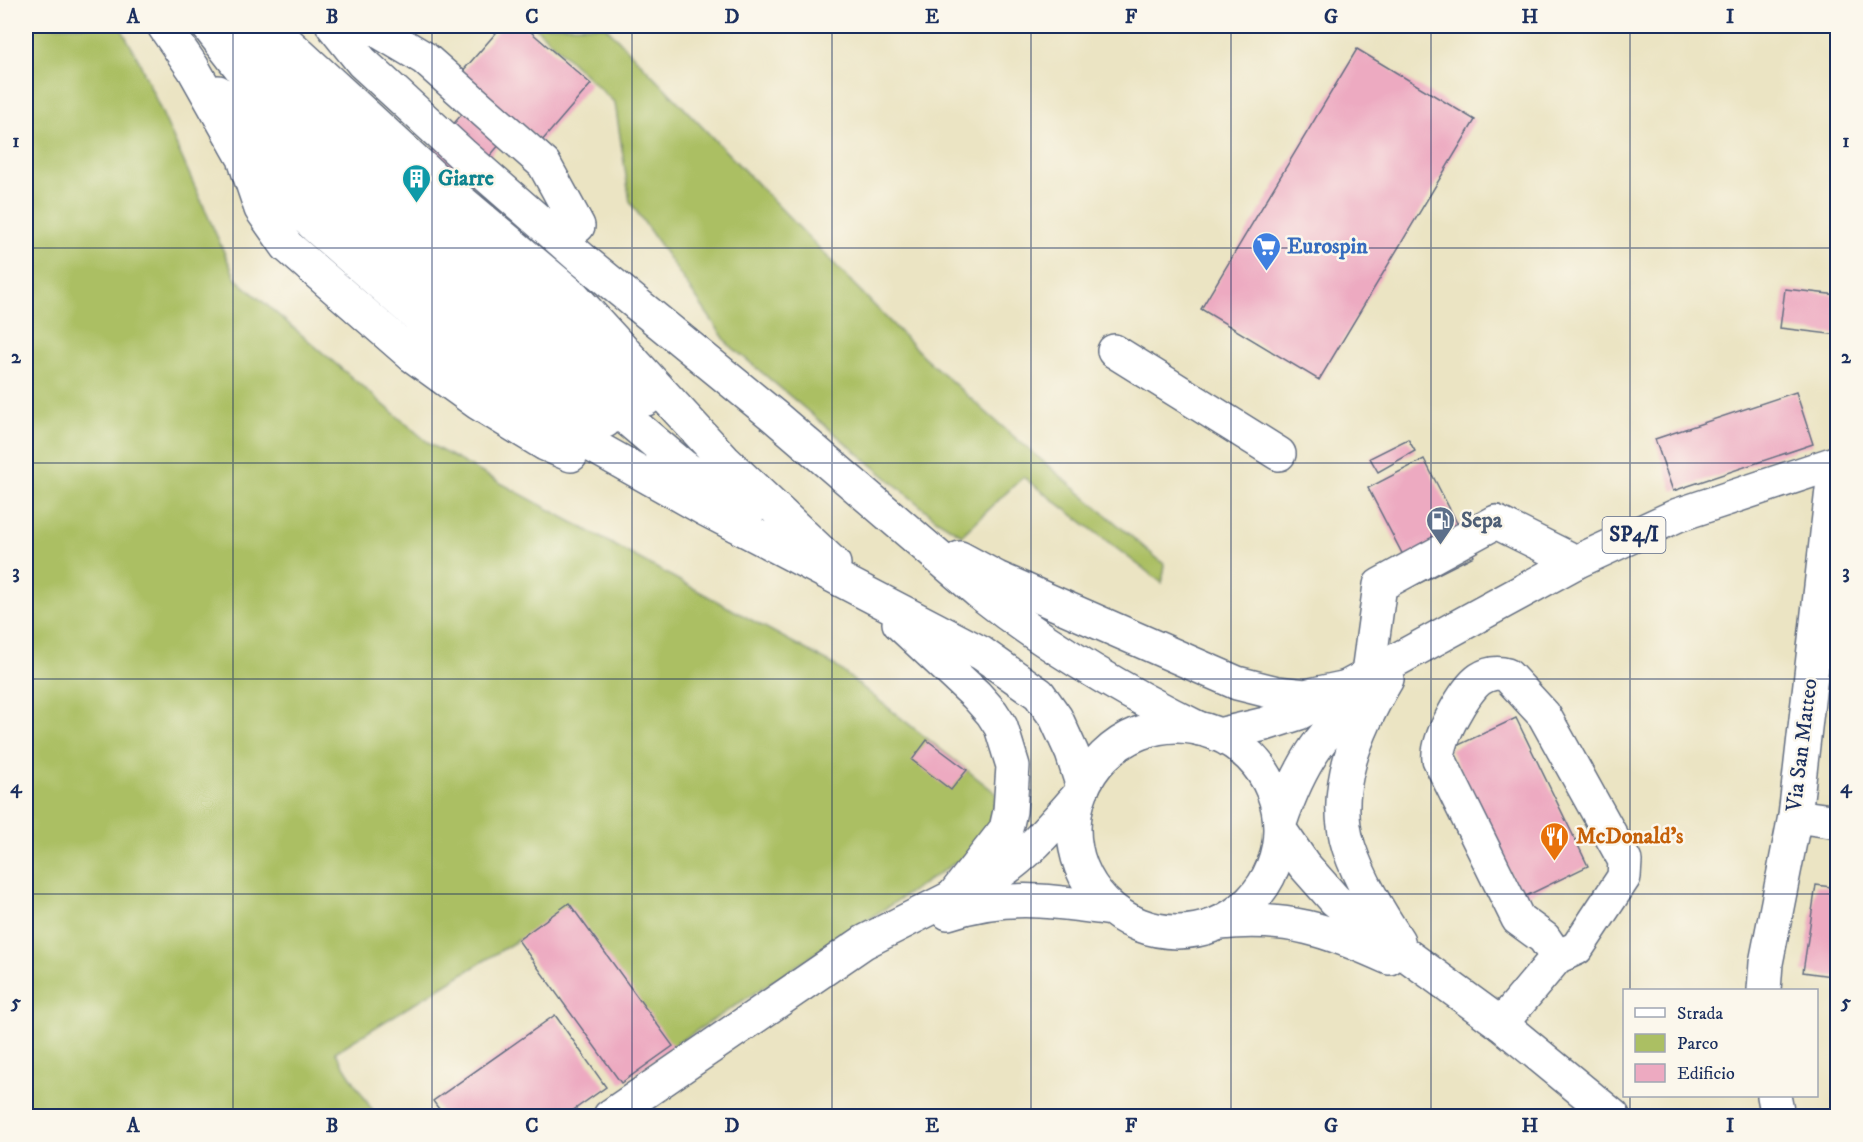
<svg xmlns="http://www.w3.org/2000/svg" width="1863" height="1142" font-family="'IM FELL DW Pica',serif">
  <rect width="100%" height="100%" fill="#fbf7ec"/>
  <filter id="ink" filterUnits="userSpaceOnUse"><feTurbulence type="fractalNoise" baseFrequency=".0167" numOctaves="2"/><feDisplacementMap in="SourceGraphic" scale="12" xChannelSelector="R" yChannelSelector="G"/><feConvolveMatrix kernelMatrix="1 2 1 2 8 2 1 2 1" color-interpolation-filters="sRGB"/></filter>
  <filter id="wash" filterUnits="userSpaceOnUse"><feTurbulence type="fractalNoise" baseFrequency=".008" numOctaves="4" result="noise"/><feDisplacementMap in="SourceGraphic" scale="24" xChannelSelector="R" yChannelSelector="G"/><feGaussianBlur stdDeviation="1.35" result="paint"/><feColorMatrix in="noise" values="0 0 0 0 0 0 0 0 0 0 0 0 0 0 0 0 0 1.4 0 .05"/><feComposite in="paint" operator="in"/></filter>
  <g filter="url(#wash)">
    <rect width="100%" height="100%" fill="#ebe4c3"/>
    <!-- green -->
    <path fill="#abbf63" stroke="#637760" stroke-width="1.5" d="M26,26H120L138,59L236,279L431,445L834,665L997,794L990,826L966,856L673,1046L518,940L335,1052L376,1116H26Z
      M534,26H605L923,356L1005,429L1165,565L1162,583L1023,477L962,535L936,519L728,344L630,202L615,103Z"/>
    <g id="blocks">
      <!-- building -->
      <path fill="#edaac1" d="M502,26H524L591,84L541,142L519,122L352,316L315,284L482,91L461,73Z
        M1357,49L1475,120L1319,380L1201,309Z
        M1785,289L1838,295V335L1780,328Z
        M1796,392L1813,444L1673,491L1655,439Z
        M1408,439L1415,451L1378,472L1370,458Z
        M1424,459L1474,556L1418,584L1368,488Z
        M1516,718L1588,866L1522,898L1450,749Z
        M927,740L967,770L951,790L912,760Z
        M1816,885L1838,888V977L1803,972Z
        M569,903L673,1046L621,1083L518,940Z
        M555,1015L606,1087L565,1116H444L433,1101Z"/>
    </g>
  </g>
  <g filter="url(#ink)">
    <use href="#blocks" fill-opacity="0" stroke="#646e81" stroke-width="1.5"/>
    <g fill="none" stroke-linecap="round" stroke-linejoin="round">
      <defs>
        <path id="minor" d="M1114,351L1279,454
          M1368,673L1380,585L1496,522L1576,562
          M1795,816L1838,822
          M1764,990L1766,963L1795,816L1835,463
          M1501,1024L1557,957L1577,948L1624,877L1625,861L1544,715L1507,675C1497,672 1489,673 1480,679C1465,689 1436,741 1439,759L1518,919L1544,938L1557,957
          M1774,1096L1778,1116"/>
        <path id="major" d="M1387,679C1358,728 1330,790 1349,848C1360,881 1379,912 1398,941
          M1074 829a103 103 0 1 1 206 0a103 103 0 1 1-206 0Z
          M1218,735L1265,724L1299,713L1576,562L1678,515L1838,462
          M1280,823C1300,763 1323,728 1374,689
          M1280,830L1304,865L1335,900L1378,934L1501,1024L1613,1116
          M948,913C1006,893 1053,901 1112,909
          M1220,923C1288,916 1328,930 1389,958
          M610,1116L864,942L998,874C1031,852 1054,823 1080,794"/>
        <path id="highway" d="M164,26L193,68L242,155L315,226L454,348L554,424L705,509L981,653L1039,694L1056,718L1072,753L1083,787
          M208,26L260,93L496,308L684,467L749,511
          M230,26L423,198L603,365L646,399
          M269,26L437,181L573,296L724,460L834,564
          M333,26L362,62L462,154L582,259L774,416L980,593C1048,647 1123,691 1200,729
          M370,26L424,58L544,164L578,226
          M218,92L328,197L553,390L605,421
          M245,162L261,209L287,246L413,356L478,403L545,444L571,455
          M960,558L997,578L1237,683L1277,693L1305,696L1343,688
          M899,623L976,695L992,713L1001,727L1013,766L1010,811L1006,829L955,894"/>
      </defs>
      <!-- minor casing -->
      <use href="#minor" stroke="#646e81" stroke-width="36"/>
      <!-- major casing -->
      <use href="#major" stroke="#646e81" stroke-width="36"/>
      <!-- highway casing -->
      <use href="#highway" stroke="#646e81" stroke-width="36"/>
      <!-- minor -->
      <use href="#minor" stroke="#fff" stroke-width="33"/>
      <!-- major -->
      <use href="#major" stroke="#fff" stroke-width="33"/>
      <!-- highway -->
      <use href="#highway" stroke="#fff" stroke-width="33"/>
    </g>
  </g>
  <!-- grid -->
  <path fill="none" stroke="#1b2f5e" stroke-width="1.5" stroke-opacity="0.55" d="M233,26V1116M432,26V1116M632,26V1116M832,26V1116M1031,26V1116M1231,26V1116M1431,26V1116M1630,26V990M26,248H1838M26,463H1838M26,679H1838M26,894H1838M1630,1096V1116"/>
  <!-- icons -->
  <defs>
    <symbol id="building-pin" viewBox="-11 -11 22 30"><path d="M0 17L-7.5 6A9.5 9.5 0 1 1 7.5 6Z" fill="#0f9aa8" stroke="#fbf7ec"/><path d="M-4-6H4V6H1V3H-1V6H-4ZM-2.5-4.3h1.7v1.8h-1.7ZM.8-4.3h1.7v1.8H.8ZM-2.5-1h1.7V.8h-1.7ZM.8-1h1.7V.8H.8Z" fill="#fff"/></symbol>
    <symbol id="supermarket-pin" viewBox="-11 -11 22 30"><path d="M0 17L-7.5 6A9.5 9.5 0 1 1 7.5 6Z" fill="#3f7fe0" stroke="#fbf7ec"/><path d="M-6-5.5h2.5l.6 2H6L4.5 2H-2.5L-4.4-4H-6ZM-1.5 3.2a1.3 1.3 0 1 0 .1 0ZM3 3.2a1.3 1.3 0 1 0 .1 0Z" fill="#fff"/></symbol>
    <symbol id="fuel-pin" viewBox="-11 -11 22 30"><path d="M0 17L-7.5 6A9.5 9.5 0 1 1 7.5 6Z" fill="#5c6f8a" stroke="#fbf7ec"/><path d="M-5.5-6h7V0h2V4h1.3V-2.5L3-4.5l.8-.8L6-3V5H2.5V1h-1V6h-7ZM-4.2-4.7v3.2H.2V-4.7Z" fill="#fff"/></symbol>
    <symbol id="restaurant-pin" viewBox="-11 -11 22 30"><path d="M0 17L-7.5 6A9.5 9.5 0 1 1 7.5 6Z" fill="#e8710a" stroke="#fbf7ec"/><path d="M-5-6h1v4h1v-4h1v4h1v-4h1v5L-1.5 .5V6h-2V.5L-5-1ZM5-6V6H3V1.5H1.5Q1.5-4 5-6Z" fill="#fff"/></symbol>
  </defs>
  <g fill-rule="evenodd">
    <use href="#building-pin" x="400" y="162" width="33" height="45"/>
    <use href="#supermarket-pin" x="1250" y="230" width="33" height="45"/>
    <use href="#fuel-pin" x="1424" y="504" width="33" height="45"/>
    <use href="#restaurant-pin" x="1538" y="820" width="33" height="45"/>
  </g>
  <g text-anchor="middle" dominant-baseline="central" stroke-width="5" stroke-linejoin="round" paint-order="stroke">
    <!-- shield labels -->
    <rect fill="#fbf7ec" stroke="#5e6b89" stroke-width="1.5" x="1602.5" y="517" width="63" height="36" rx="4.5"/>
    <g font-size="21" font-weight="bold" fill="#1b2f5e">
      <text x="1634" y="535">SP4/I</text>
    </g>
    <!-- culture labels -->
    <g font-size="22" font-weight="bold" fill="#0d838f" stroke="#fbf7ec" text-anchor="start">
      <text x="438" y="178">Giarre</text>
    </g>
    <!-- shop labels -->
    <g font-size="22" font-weight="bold" fill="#366cbe" stroke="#fbf7ec" text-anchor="start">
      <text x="1287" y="246">Eurospin</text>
    </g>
    <!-- service labels -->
    <g font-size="22" font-weight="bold" fill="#4e5e75" stroke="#fbf7ec" text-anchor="start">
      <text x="1461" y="520">Sepa</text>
    </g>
    <!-- street labels -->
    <g font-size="22" fill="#1b2f5e" stroke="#fbf7ec">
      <text transform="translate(1802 745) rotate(-83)">Via San Matteo</text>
    </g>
    <!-- food labels -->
    <g font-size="22" font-weight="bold" fill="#c56008" stroke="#fbf7ec" text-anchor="start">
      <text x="1576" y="836">McDonald's</text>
    </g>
  </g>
  <!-- margin -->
  <rect width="1863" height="1142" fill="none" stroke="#fbf7ec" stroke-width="66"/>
  <!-- legend -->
  <rect x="1623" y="989" width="195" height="108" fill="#fbf7ec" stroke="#a1a7b3" stroke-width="1.5"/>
  <rect x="1635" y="1008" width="30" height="9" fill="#ffffff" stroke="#a1a7b3" stroke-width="1.5"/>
  <text x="1677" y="1019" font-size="18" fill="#1b2f5e">Strada</text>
  <rect x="1635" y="1034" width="30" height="18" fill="#abbf63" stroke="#a1a7b3" stroke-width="1.5"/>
  <text x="1677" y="1049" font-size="18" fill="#1b2f5e">Parco</text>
  <rect x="1635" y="1064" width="30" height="18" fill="#edaac1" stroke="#a1a7b3" stroke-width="1.5"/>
  <text x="1677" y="1079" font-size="18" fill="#1b2f5e">Edificio</text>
  <rect x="33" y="33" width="1797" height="1076" fill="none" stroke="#1b2f5e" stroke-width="2"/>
  <g font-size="20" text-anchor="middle" font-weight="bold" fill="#1b2f5e">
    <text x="133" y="23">A</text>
    <text x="332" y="23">B</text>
    <text x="532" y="23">C</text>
    <text x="732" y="23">D</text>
    <text x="932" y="23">E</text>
    <text x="1131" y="23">F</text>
    <text x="1331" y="23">G</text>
    <text x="1530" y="23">H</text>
    <text x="1730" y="23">I</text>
    <text x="16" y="147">1</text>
    <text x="1846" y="147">1</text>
    <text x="16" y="363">2</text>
    <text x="1846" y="363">2</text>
    <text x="16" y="578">3</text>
    <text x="1846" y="578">3</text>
    <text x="16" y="793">4</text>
    <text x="1846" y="793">4</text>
    <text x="16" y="1008">5</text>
    <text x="1846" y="1008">5</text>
    <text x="133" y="1132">A</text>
    <text x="332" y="1132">B</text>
    <text x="532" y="1132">C</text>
    <text x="732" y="1132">D</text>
    <text x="932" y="1132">E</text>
    <text x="1131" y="1132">F</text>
    <text x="1331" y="1132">G</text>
    <text x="1530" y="1132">H</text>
    <text x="1730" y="1132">I</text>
  </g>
</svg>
